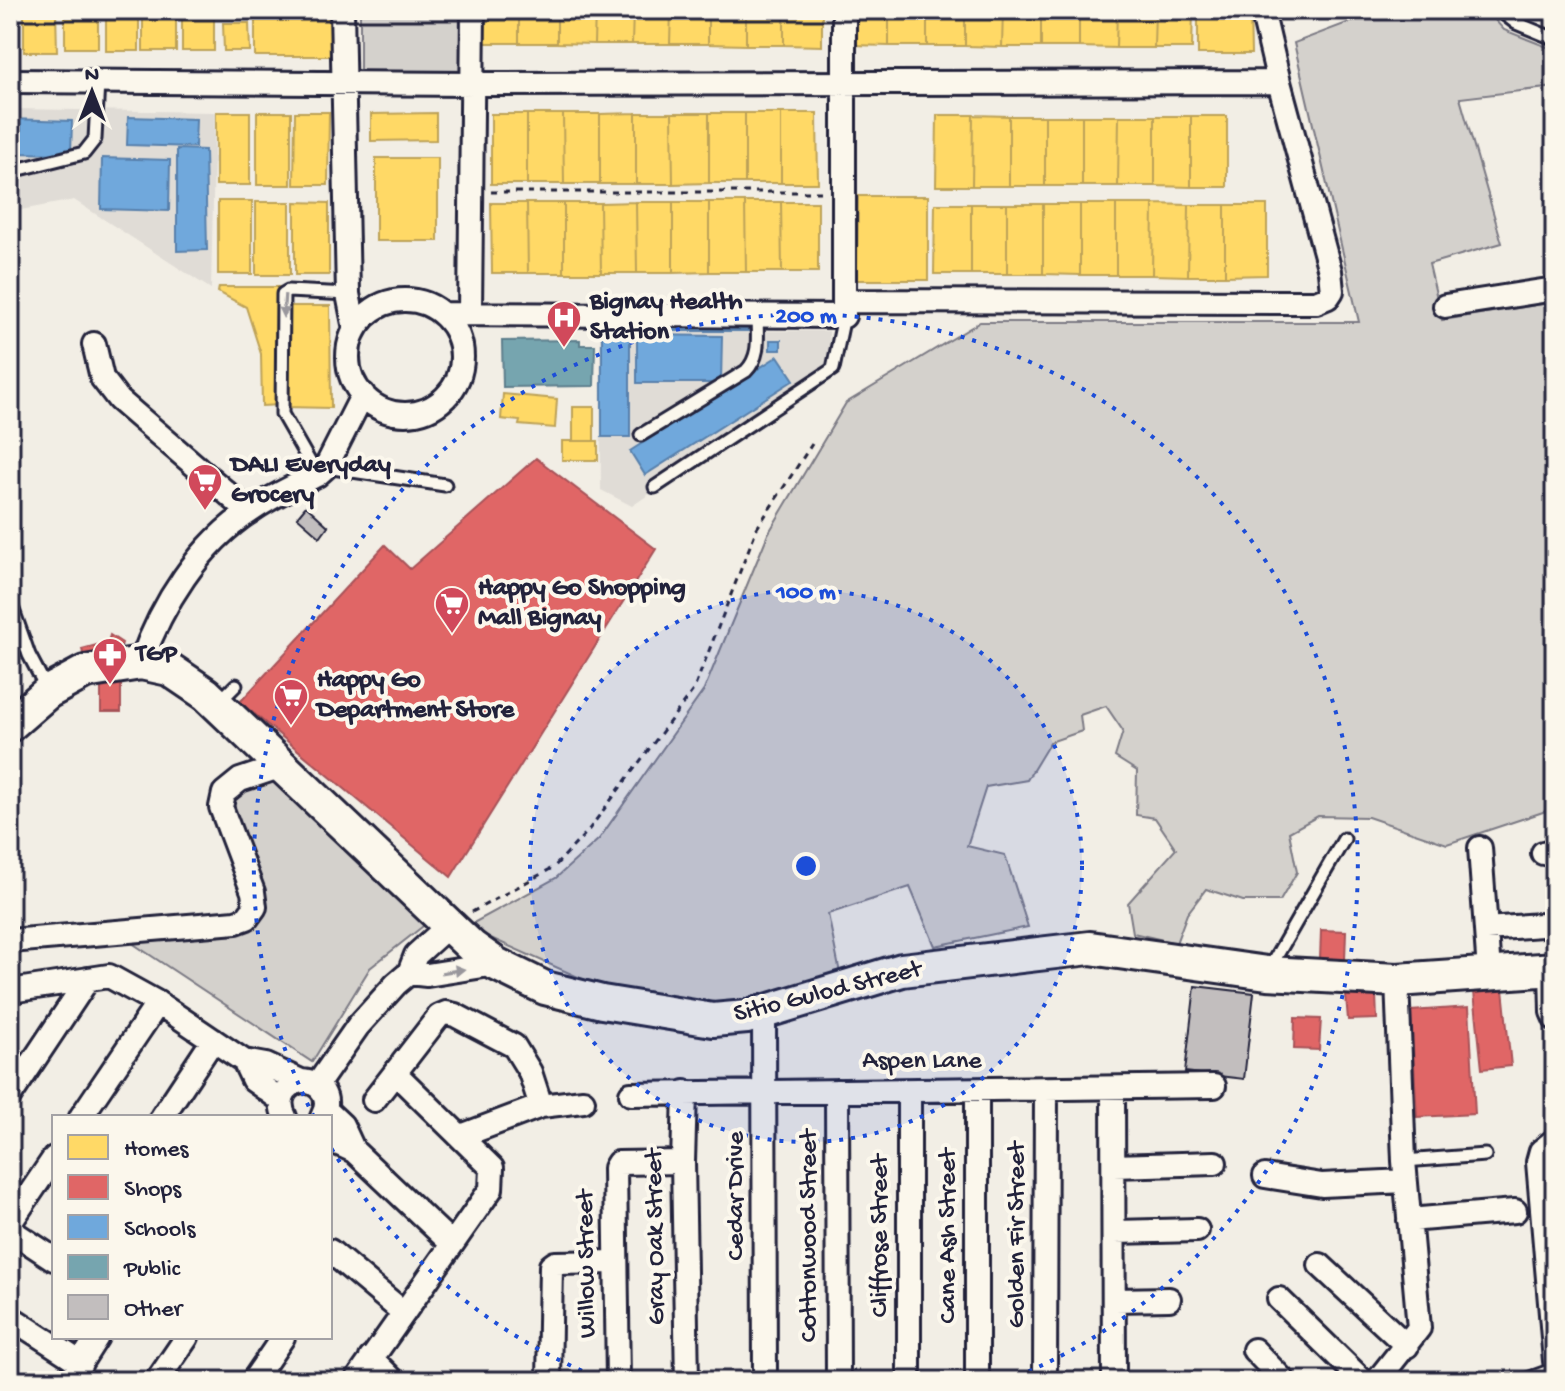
<svg xmlns="http://www.w3.org/2000/svg" width="1565" height="1391" font-family="'Gochi Hand',sans-serif">
  <rect width="100%" height="100%" fill="#f2eee5"/>
  <filter id="ink" filterUnits="userSpaceOnUse"><feTurbulence type="fractalNoise" baseFrequency=".0125" numOctaves="2"/><feDisplacementMap in="SourceGraphic" scale="16" xChannelSelector="R" yChannelSelector="G"/><feConvolveMatrix kernelMatrix="1 2 1 2 8 2 1 2 1" color-interpolation-filters="sRGB"/></filter>
  <g filter="url(#ink)">
    <!-- built -->
    <path fill="#e0dcd6" d="M10,109L215,112L211,289L74,200L10,212Z
      M600,331H829L830,371L632,506L601,490Z"/>
    <!-- green -->
    <path fill="#d4d1cc" stroke="#7b7a84" stroke-width="2" d="M360,10H466V76L360,74Z
      M1381,10H1486L1504,30L1555,50V87L1460,98L1502,243L1429,264L1442,320L1555,302V808L1447,844L1368,817L1318,816L1289,832L1297,872L1280,901H1243L1206,889L1187,914L1176,943L1133,933L1128,903L1176,849L1155,818L1136,815L1137,771L1115,757L1123,731L1106,706L1080,715L1082,731L1050,742L1027,780L986,787L967,846L1005,855L1028,927L935,946L910,887L828,914L840,973L716,1012L605,989L466,927L556,878L599,839L704,690L768,534L846,403L980,322H1359L1294,43Z
      M268,777L427,923L370,968L312,1062L129,941L262,911L229,800L238,791Z"/>
    <!-- homes -->
    <path fill="#ffd966" stroke="#bda259" stroke-width="2" d="M10,10H16V49H10Z
      M24,10H56L57,52H24Z
      M65,10H98V48H65Z
      M106,10H139V51H106Z
      M143,10H176V51H143Z
      M182,10H214V51H182Z
      M255,10H330V56H255Z
      M481,10H519V43H481Z
      M519,10H557V43H519Z
      M557,10H595L594,44L557,43Z
      M595,10H633L632,44H594Z
      M633,10H671L670,44H632Z
      M671,10H708V44H670Z
      M708,10H746V45L708,44Z
      M746,10H784V45H746Z
      M784,10H822V46L784,45Z
      M851,10H889V46L851,45Z
      M889,10H927V46H889Z
      M927,10H965V46H927Z
      M965,10H1003L1002,47L965,46Z
      M1003,10H1041V47H1002Z
      M1041,10H1079V47H1041Z
      M1079,10H1117L1116,48L1079,47Z
      M1117,10H1155L1154,48H1116Z
      M1155,10H1193L1192,48H1154Z
      M1198,10H1250L1251,54H1198Z
      M223,23H249L250,51H224Z
      M216,112H250V185H216Z
      M257,112H291V185H257Z
      M295,112H329L328,185H294Z
      M436,113V140L371,141V114Z
      M636,113H672L673,184H636Z
      M636,113V184H600V114Z
      M672,113H709V183L673,184Z
      M709,113H745V183H709Z
      M745,113H781V183H745Z
      M781,113H817L818,183H781Z
      M491,114H527V184H491Z
      M527,114H563L564,184H527Z
      M563,114H600V184H564Z
      M937,115H973L972,186H936Z
      M973,115L1009,116V186H972Z
      M1009,116H1045V186H1009Z
      M1045,116H1082V186H1045Z
      M1082,116H1119L1118,186H1082Z
      M1119,116H1155V186H1118Z
      M1155,116H1191V187L1155,186Z
      M1191,116H1227V187H1191Z
      M376,158H438V241H376Z
      M858,196H928V280H857Z
      M218,201H252V274H218Z
      M256,202H290V275H256Z
      M295,202L329,203V275H295Z
      M636,202H673V273H637Z
      M636,202L637,273H601L600,203Z
      M673,202H709V272L673,273Z
      M709,202H745L746,272H709Z
      M745,202H781L782,272H746Z
      M781,202H818V272H782Z
      M491,203H527L528,273H492Z
      M527,203H564V273H528Z
      M564,203H600L601,273H564Z
      M935,204H971V274H934Z
      M971,204H1007V274H971Z
      M1007,204H1043V274H1007Z
      M1043,204H1080V275L1043,274Z
      M1080,204H1116V275H1080Z
      M1116,204H1153L1152,275H1116Z
      M1153,204L1189,205L1188,276L1152,275Z
      M1189,205H1225V276H1188Z
      M1225,205H1267V275L1225,276Z
      M219,287H280V405L262,406L261,354L246,307L218,292Z
      M285,306H330L331,408L285,407Z
      M503,394L557,399L555,428L519,425L520,421L501,419Z
      M573,407H594V441H573Z
      M562,441H598V460H562Z"/>
    <!-- shops -->
    <path fill="#e06666" stroke="#a75259" stroke-width="2" d="M536,458L656,549L451,877L240,702L385,545L410,569Z
      M110,635L122,643L116,660L86,667L82,649L108,642Z
      M121,682V712H101V683Z
      M1321,930L1346,931L1345,961L1320,960Z
      M1503,989L1511,1066L1482,1069L1474,992Z
      M1376,994L1377,1019L1348,1020L1346,996Z
      M1469,1007L1475,1114L1417,1117L1411,1011Z
      M1295,1018L1321,1019L1319,1050L1294,1049Z"/>
    <!-- schools -->
    <path fill="#6fa8dc" stroke="#5880ac" stroke-width="2" d="M128,117L196,119L195,147L127,145Z
      M10,119L72,121L71,154L10,153Z
      M177,149L205,150L207,250L177,251Z
      M102,158L170,160L169,211L101,209Z
      M600,320L748,321V331H600Z
      M602,333L630,334V437H602Z
      M637,335L722,336L721,383H637Z
      M770,340H781V350H770Z
      M778,356L794,380L645,475L630,451Z"/>
    <!-- public -->
    <path fill="#76a5af" stroke="#5d7e8c" stroke-width="2" d="M580,340V345H595L594,386L503,387L502,341Z"/>
    <!-- building -->
    <path fill="#c2bebe" stroke="#22223b" stroke-width="2" d="M306,506L328,526L320,537L297,517Z
      M1195,986L1254,993L1244,1079L1185,1072Z"/>
    <g fill="none" stroke-linecap="round" stroke-linejoin="round">
      <defs>
        <path id="lane" d="M1499,10L1516,23L1555,39
          M12,171L84,153L95,139L98,82
          M641,435L746,371C761,356 757,336 757,316
          M326,467L445,485
          M317,475L282,414L283,294L288,291L348,294
          M655,487L833,369L844,316
          M11,604L29,655L48,691
          M220,701L236,685
          M1269,969L1344,839
          M1404,1161L1485,1155
          M1522,1381L1555,1369"/>
        <path id="street" d="M342,10L348,294L355,329
          M10,81L473,84L1279,82L1262,10
          M348 357a57 57 0 1 1 114 0a57 57 0 1 1-114 0Z
          M844,301L1316,302L1328,297L1332,291L1330,271L1279,82
          M1445,306L1555,289
          M470,313L473,10
          M443,314L844,316V10
          M94,344L102,378L119,400L249,512
          M141,663C161,605 199,544 252,510C272,496 295,486 317,475L326,467L363,394
          M1480,848L1488,958
          M1543,853L1555,850
          M1486,929L1555,924
          M10,941L236,922L247,918L255,907L253,892L221,807L224,793L240,780L282,766
          M1551,969L1552,1012L1555,1019
          M409,973L427,975L496,964
          M10,991L109,976L158,1003L244,1061
          M764,1010L765,1381
          M317,1085L358,1026L396,984L409,973L416,955L448,926
          M1113,1089L1114,1381
          M977,1090V1381
          M837,1091L838,1381
          M909,1091V1381
          M685,1092L683,1162L687,1381
          M631,1094L1214,1086
          M10,1096L88,979
          M281,1100L253,1080L244,1061L266,1065L301,1081
          M374,1100L439,1016L446,1013L455,1015L514,1046L530,1072L541,1106
          M326,1110L342,1125L354,1151L330,1140
          M81,1117L158,1003
          M162,1117L213,1040
          M285,1117C277,1101 283,1086 301,1081C322,1082 332,1098 322,1117
          M461,1136L541,1106L583,1101
          M1555,1140L1541,1151L1538,1162L1555,1361
          M354,1151L452,1244
          M1114,1166L1215,1163
          M1265,1176L1322,1185L1405,1181
          M1409,1220L1515,1211
          M10,1223L54,1158
          M10,1230L54,1259
          M1115,1232L1197,1230
          M330,1251L404,1313
          M1320,1265L1407,1346
          M1279,1299L1363,1381
          M1115,1300L1169,1299
          M10,1317L81,1363
          M1254,1350L1284,1381
          M371,1358L394,1381
          M69,1381L97,1337
          M157,1381L187,1337
          M253,1381L283,1337
          M356,1381L491,1189L492,1168L395,1073
          M549,1381L551,1266L555,1263L616,1262
          M618,1381L615,1168L618,1163L683,1162
          M1045,1381L1046,1090
          M1377,1381L1419,1328L1404,1161L1397,980"/>
        <path id="secondary" d="M10,725L48,692L85,672L141,663L169,669L206,694L472,947L496,964L545,988L602,1002L713,1020L747,1017L902,970L1090,948L1267,973L1397,980L1555,969"/>
      </defs>
      <!-- lane casing -->
      <use href="#lane" stroke="#22223b" stroke-width="17"/>
      <!-- street casing -->
      <use href="#street" stroke="#22223b" stroke-width="28"/>
      <!-- secondary casing -->
      <use href="#secondary" stroke="#22223b" stroke-width="38"/>
      <!-- path -->
      <path stroke="#22223b" stroke-width="3" stroke-dasharray="6 6" stroke-linecap="butt" d="M491,192H824
        M472,912L554,867L587,832L694,689L757,528L812,444"/>
      <!-- lane -->
      <use href="#lane" stroke="#fbf7ec" stroke-width="11"/>
      <!-- street -->
      <use href="#street" stroke="#fbf7ec" stroke-width="22"/>
      <!-- secondary -->
      <use href="#secondary" stroke="#fbf7ec" stroke-width="32"/>
    </g>
    <!-- one-way arrows -->
    <defs><path id="oneway-solid" d="M-6-.8H1V-3.2L6.5 0L1 3.2V.8H-6Z" transform="scale(2)"/></defs>
    <g fill="#99979c">
      <use href="#oneway-solid" transform="translate(284 306) rotate(94)"/>
      <use href="#oneway-solid" transform="translate(453 971) rotate(-9)"/>
    </g>
  </g>
  <!-- distance rings -->
  <circle cx="806" cy="866" r="276" fill="#1d4ed8" fill-opacity=".12"/>
  <g fill="none" stroke="#1d4ed8" stroke-width="4" stroke-dasharray="4 8">
    <circle cx="806" cy="866" r="276"/>
    <path d="M604 1380A552 552 0 0 1 330 1146M314 1117A552 552 0 1 1 1008 1380"/>
  </g>
  <!-- icons -->
  <defs>
    <symbol id="hospital-pin" viewBox="-11 -11 22 30"><path d="M0 17L-7.5 6A9.5 9.5 0 1 1 7.5 6Z" fill="#d1495b" stroke="#fbf7ec"/><path d="M-5-5h3v3.5h4V-5h3V5h-3V1.5h-4V5h-3Z" fill="#fff"/></symbol>
    <symbol id="supermarket-pin" viewBox="-11 -11 22 30"><path d="M0 17L-7.5 6A9.5 9.5 0 1 1 7.5 6Z" fill="#d1495b" stroke="#fbf7ec"/><path d="M-6-5.5h2.5l.6 2H6L4.5 2H-2.5L-4.4-4H-6ZM-1.5 3.2a1.3 1.3 0 1 0 .1 0ZM3 3.2a1.3 1.3 0 1 0 .1 0Z" fill="#fff"/></symbol>
    <symbol id="pharmacy-pin" viewBox="-11 -11 22 30"><path d="M0 17L-7.5 6A9.5 9.5 0 1 1 7.5 6Z" fill="#d1495b" stroke="#fbf7ec"/><path d="M-2-6h4v4h4v4h-4v4h-4v-4h-4v-4h4Z" fill="#fff"/></symbol>
  </defs>
  <g fill-rule="evenodd">
    <use href="#hospital-pin" x="544" y="298" width="40" height="54"/>
    <use href="#supermarket-pin" x="185" y="461" width="40" height="54"/>
    <use href="#supermarket-pin" x="432" y="584" width="40" height="54"/>
    <use href="#pharmacy-pin" x="90" y="635" width="40" height="54"/>
    <use href="#supermarket-pin" x="271" y="676" width="40" height="54"/>
  </g>
  <g text-anchor="middle" dominant-baseline="central" stroke-width="8" stroke-linejoin="round" paint-order="stroke">
    <!-- poi labels -->
    <g font-size="26" font-weight="bold" fill="#22223b" stroke="#fbf7ec" text-anchor="start">
      <text x="590" y="303">Bignay Health<tspan x="590" dy="30">Station</tspan></text>
      <text x="231" y="466">DALI Everyday<tspan x="231" dy="30">Grocery</tspan></text>
      <text x="478" y="589">Happy Go Shopping<tspan x="478" dy="30">Mall Bignay</tspan></text>
      <text x="136" y="655">TGP</text>
      <text x="317" y="681">Happy Go<tspan x="317" dy="30">Department Store</tspan></text>
    </g>
    <!-- street labels -->
    <g font-size="26" fill="#22223b" stroke="#fbf7ec">
      <text transform="translate(828 993) rotate(-14)">Sitio Gulod Street</text>
      <text x="922" y="1062">Aspen Lane</text>
      <text transform="translate(737 1196) rotate(-90)">Cedar Drive</text>
      <text transform="translate(1018 1235) rotate(-90)">Golden Fir Street</text>
      <text transform="translate(810 1236) rotate(-90)">Cottonwood Street</text>
      <text transform="translate(881 1236) rotate(-90)">Cliffrose Street</text>
      <text transform="translate(949 1236) rotate(-90)">Cane Ash Street</text>
      <text transform="translate(657 1237) rotate(-91)">Gray Oak Street</text>
      <text transform="translate(588 1264) rotate(-91)">Willow Street</text>
    </g>
  </g>
  <circle cx="806" cy="866" r="12" fill="#1d4ed8" stroke="#fbf7ec" stroke-width="4"/>
  <g font-size="24" text-anchor="middle" font-weight="bold" fill="#1d4ed8" stroke="#fbf7ec" stroke-width="8" stroke-linejoin="round" paint-order="stroke">
    <text x="806" y="322">200 m</text>
    <text x="806" y="598">100 m</text>
  </g>
  <!-- margin -->
  <rect width="1565" height="1391" fill="none" stroke="#fbf7ec" stroke-width="40"/>
  <rect x="20" y="20" width="1525" height="1351" fill="none" stroke="#22223b" stroke-width="3" filter="url(#ink)"/>
  <!-- legend -->
  <rect x="52" y="1115" width="280" height="224" fill="#fbf7ec" stroke="#a4a2a5" stroke-width="2"/>
  <rect x="68" y="1135" width="40" height="24" fill="#ffd966" stroke="#a4a2a5" stroke-width="2"/>
  <text x="124" y="1155" font-size="24" fill="#22223b">Homes</text>
  <rect x="68" y="1175" width="40" height="24" fill="#e06666" stroke="#a4a2a5" stroke-width="2"/>
  <text x="124" y="1195" font-size="24" fill="#22223b">Shops</text>
  <rect x="68" y="1215" width="40" height="24" fill="#6fa8dc" stroke="#a4a2a5" stroke-width="2"/>
  <text x="124" y="1235" font-size="24" fill="#22223b">Schools</text>
  <rect x="68" y="1255" width="40" height="24" fill="#76a5af" stroke="#a4a2a5" stroke-width="2"/>
  <text x="124" y="1275" font-size="24" fill="#22223b">Public</text>
  <rect x="68" y="1295" width="40" height="24" fill="#c2bebe" stroke="#a4a2a5" stroke-width="2"/>
  <text x="124" y="1315" font-size="24" fill="#22223b">Other</text>
  <!-- north arrow -->
  <g transform="translate(92 92)" stroke="#fbf7ec" stroke-width="6" paint-order="stroke">
  <path d="M0-6L14 30L0 20L-14 30Z" fill="#22223b"/>
  <text y="-12" font-size="22" font-weight="bold" text-anchor="middle" fill="#22223b">N</text>
  </g>
</svg>
